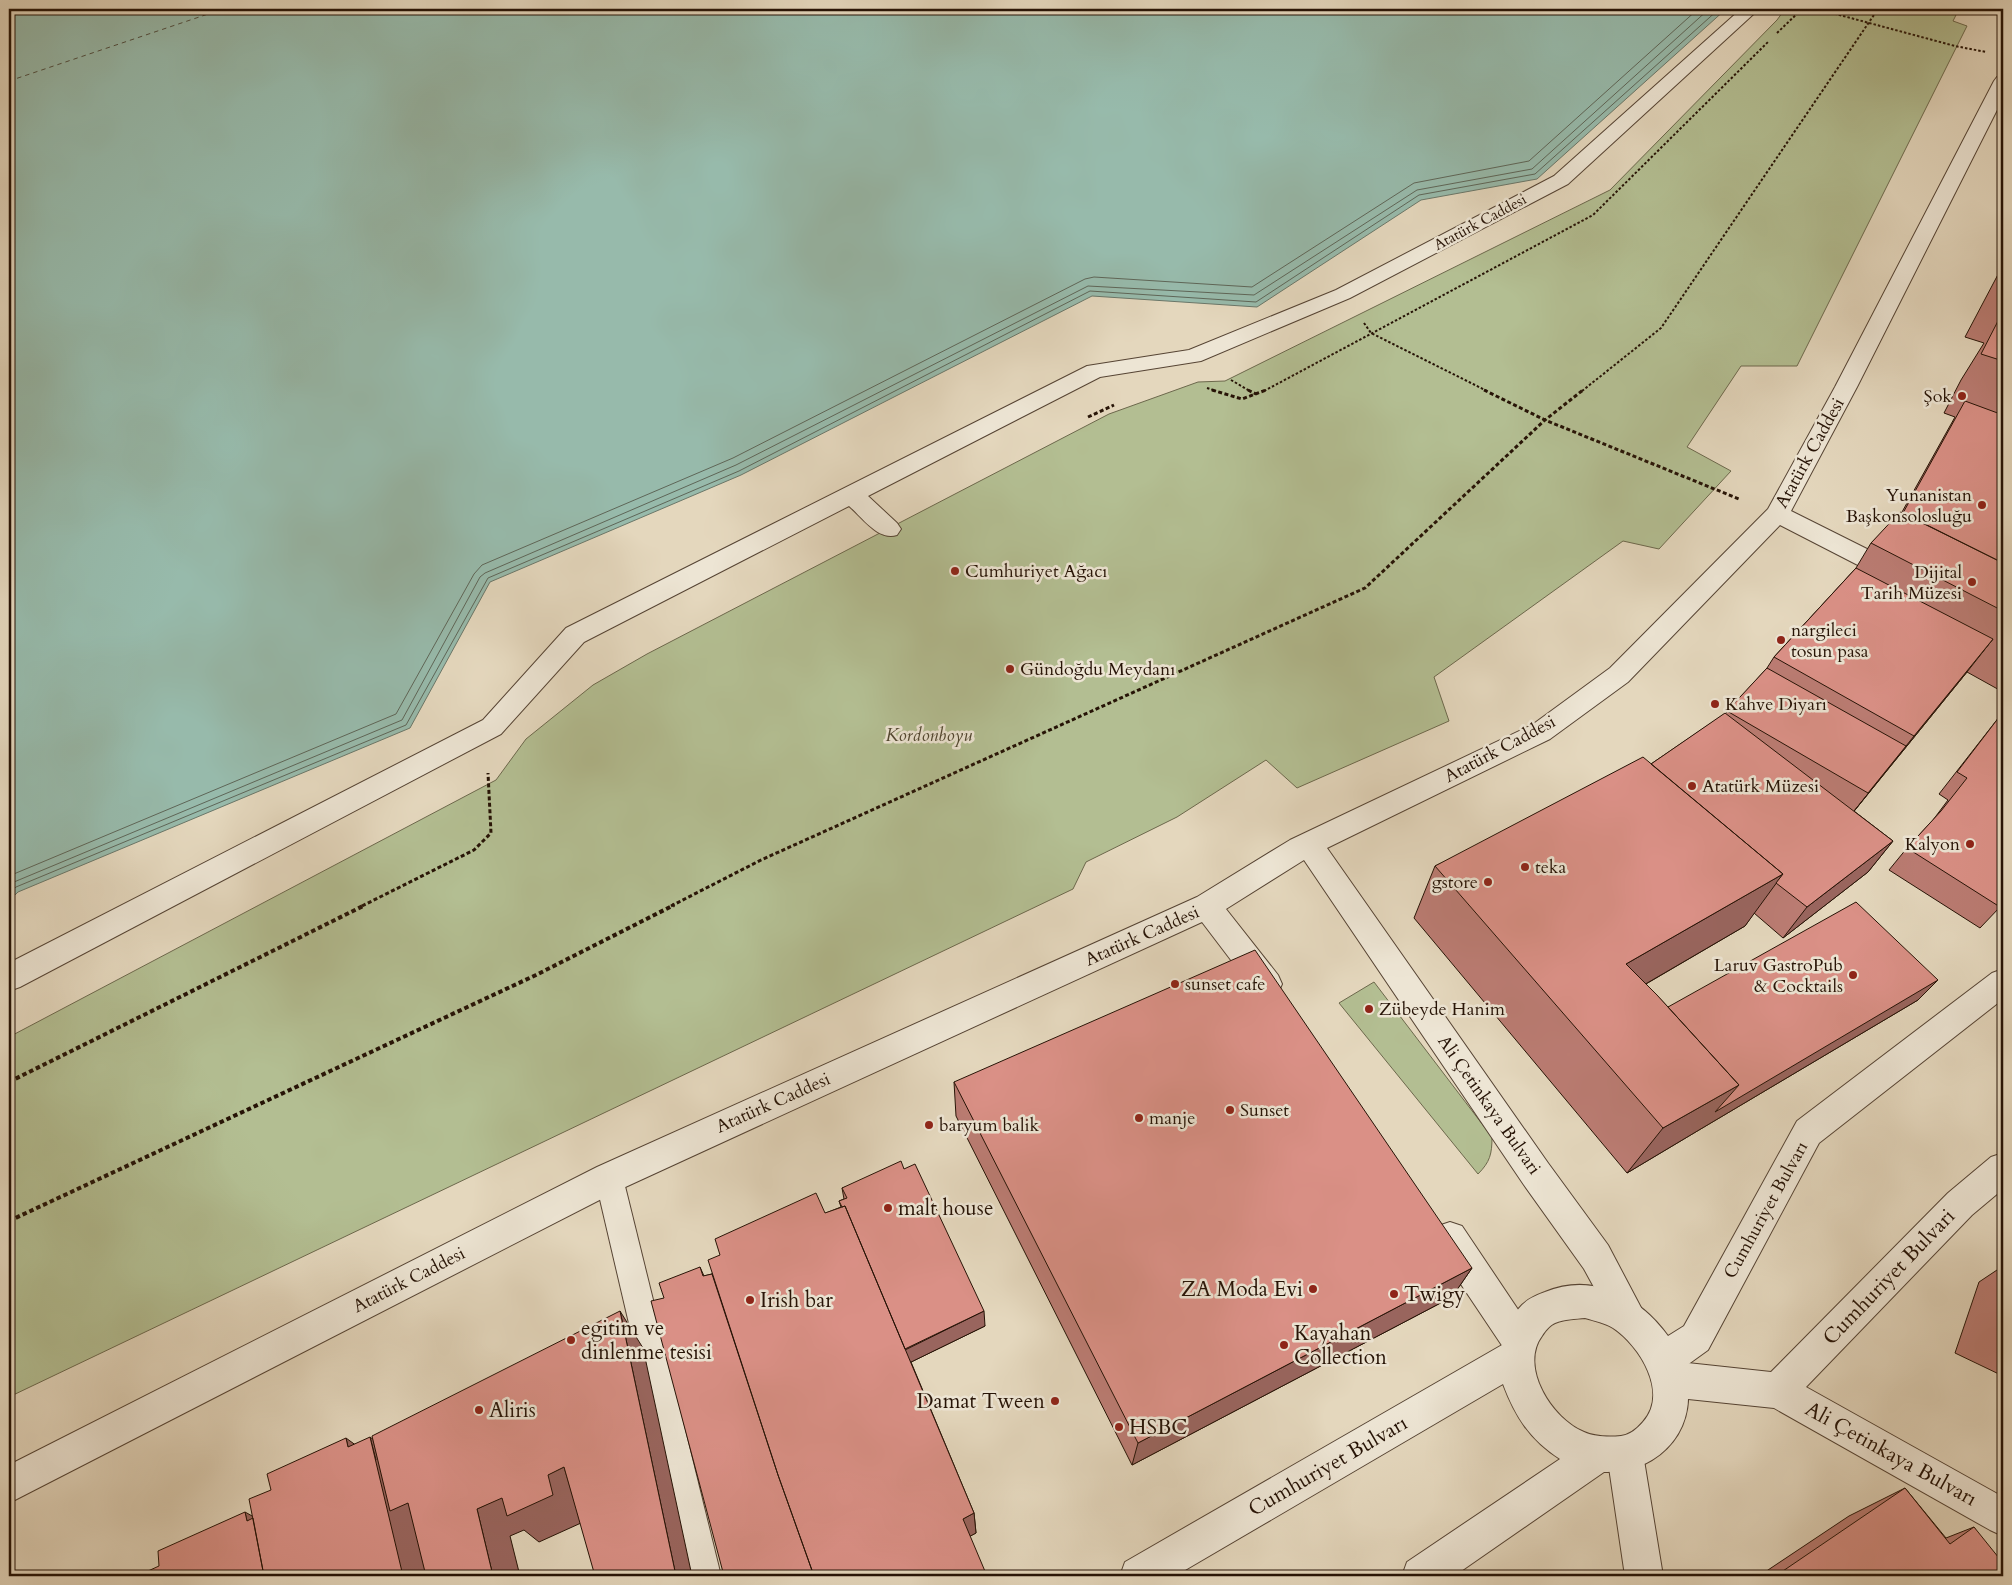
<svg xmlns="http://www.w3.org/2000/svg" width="2012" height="1585" font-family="Cardo,serif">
  <rect width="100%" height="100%" fill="#e4d7bd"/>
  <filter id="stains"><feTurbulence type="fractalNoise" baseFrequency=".004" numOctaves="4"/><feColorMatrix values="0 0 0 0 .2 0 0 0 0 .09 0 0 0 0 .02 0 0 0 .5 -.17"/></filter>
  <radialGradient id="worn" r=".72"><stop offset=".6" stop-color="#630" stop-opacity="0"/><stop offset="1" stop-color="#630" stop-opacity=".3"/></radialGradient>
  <!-- green -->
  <path fill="#b3be92" stroke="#6c684c" d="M1785,9H1959L1953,21L1967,26L1797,366H1741L1687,447L1731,471L1659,549L1623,541L1434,677L1449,721L1297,788L1266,760L1177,817L1086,862L1073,889L9,1397V1037L496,780L526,739L593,685L647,654L1109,414L1198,382L1225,381L1610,190L1777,20Z
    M1374,982L1492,1137C1492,1154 1490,1162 1478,1174L1339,1003Z"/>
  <!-- water -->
  <path fill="#97baab" stroke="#6a7769" d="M9,9H1726L1537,179L1421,200L1257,307L1092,296L741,475L490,582L410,728L18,892L9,901Z"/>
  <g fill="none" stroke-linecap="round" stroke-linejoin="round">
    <!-- shore -->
    <path stroke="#5e6658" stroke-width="1" d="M9,876L396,714L474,574L482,565L733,458L1085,279L1094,277L1252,287L1414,183L1529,161L1698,9
      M9,886L14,882L402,720L480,577L485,573L736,465L1088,286L1254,295L1417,190L1532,169L1709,9
      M9,894L16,887L406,725L488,578L739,471L1090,291L1256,302L1419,195L1535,174L1719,9"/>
    <!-- ferry -->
    <path stroke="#4e4d40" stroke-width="1" stroke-dasharray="4.5 4" stroke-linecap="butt" d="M9,81L223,9"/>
    <defs>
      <path id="service" d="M609,1165L619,1168L623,1178L721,1576H688L595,1178L599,1168Z"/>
      <path id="pedestrian" d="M1741,9H1759L1568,184L1350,298L1201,361L1100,377L868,496L897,523L901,529L897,535C878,541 863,518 849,506L584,642L501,734L20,987L9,991V963L483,720L566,628L1087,366L1189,350L1336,290L1554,176Z
        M2003,1153V1189L1972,1215L1806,1387L2003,1497V1536L1990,1530L1774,1408L1669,1397L1656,1392L1651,1379L1656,1366L1669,1361L1771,1372L1948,1193L1991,1157Z"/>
      <path id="minor" d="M2003,76V98L1857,387L1791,511L1905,568L1908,574L1905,580L1896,583L1887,580L1780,525L1628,682L1550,739L1327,848L1548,1163L1608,1245L1647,1319L1642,1331L1630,1336L1618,1331L1584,1269L1524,1185L1304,860L1226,909L1278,975L1282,984L1278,993L1267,997L1256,993L1202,922L621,1189L9,1503V1465L597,1167L1197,897L1290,840L1532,725L1610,668L1768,509L1835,387L1994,81L1997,77Z
        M1450,1222L1462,1226L1531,1329L1536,1341L1531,1353L1519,1358L1507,1353L1438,1250L1433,1238L1438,1226Z
        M1625,1436L1638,1441L1643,1454L1663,1576H1625L1607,1454L1612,1441Z"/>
      <path id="tertiary" d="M2003,969V999L1819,1143L1708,1350L1683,1368C1703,1424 1662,1474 1604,1472L1454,1576H1402L1407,1562L1560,1459C1530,1440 1515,1416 1503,1384L1175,1576H1120L1125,1562L1502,1345C1507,1331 1511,1316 1522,1305C1529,1298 1537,1295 1545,1292C1593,1272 1640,1297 1668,1336L1684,1326L1797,1121L1992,973ZM1585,1318C1595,1321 1605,1323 1613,1328C1640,1346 1669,1393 1643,1422C1638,1428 1630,1435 1621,1436C1610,1437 1595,1437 1584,1432C1552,1419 1519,1367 1542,1336C1545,1331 1550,1325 1555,1323C1564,1319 1576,1319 1585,1318Z"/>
    </defs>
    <!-- service casing -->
    <use href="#service" stroke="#564434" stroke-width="2"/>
    <!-- pedestrian casing -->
    <use href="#pedestrian" stroke="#564434" stroke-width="2"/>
    <!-- minor casing -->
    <use href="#minor" stroke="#564434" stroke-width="2"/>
    <!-- tertiary casing -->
    <use href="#tertiary" stroke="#564434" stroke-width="2"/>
    <!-- path-far2 -->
    <path stroke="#261306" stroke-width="2" stroke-dasharray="2.5 2" stroke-linecap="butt" d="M1817,9L1955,46L1986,52
      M1777,33L1802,9
      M1364,323L1371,333L1487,391
      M1231,380L1250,391
      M1207,388L1216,391
      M1264,391L1593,215L1769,41
      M1582,391L1661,328L1878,9"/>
    <!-- path-far1 -->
    <path stroke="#261306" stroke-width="3" stroke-dasharray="4 2.5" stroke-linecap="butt" d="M1212,390L1242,399L1266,390
      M1248,390L1256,394
      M1484,390L1545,420L1739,499
      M1088,417L1114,405
      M362,906L474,850L491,833L488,773
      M671,906L761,860L1365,588L1545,420L1583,390"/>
    <!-- path -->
    <path stroke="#261306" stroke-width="4" stroke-dasharray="4.5 3" stroke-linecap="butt" d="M9,1082L365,905
      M9,1221L536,975L674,905"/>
    <!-- service -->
    <use href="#service" fill="#ede5d4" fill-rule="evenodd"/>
    <!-- pedestrian -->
    <use href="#pedestrian" fill="#ede5d4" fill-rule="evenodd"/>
    <!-- minor -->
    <use href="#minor" fill="#ede5d4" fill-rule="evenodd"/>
    <!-- tertiary -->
    <use href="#tertiary" fill="#ede5d4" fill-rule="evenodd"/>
  </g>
  <!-- wall -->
  <path fill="#bb7c73" stroke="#261306" d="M2003,265V692L1967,672L1854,811L1893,841L1868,872L1783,938L1754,913L1745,926L1646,984L1668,1007L1918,1000L1699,1130L1627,1173L1414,918L1435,866L1651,764L1726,713L1767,668L1774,657L1856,568L1871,543L1902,512L1955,417L1944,413L1961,380L1984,343L1965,337Z
    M2003,712L2000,907L1980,928L1889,870L1907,848L1933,820L1948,800L1939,794Z
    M954,1082L1472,1268L1452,1297L1132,1465L956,1116Z
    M904,1169L985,1326L911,1362L974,1513L976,1533L970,1536L664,1298L700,1267L704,1276L712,1274L720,1255L841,1207L839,1201L844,1199L842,1188Z
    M2003,1266V1376L1955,1353L1979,1282Z
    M1905,1488L1946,1538L1974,1527L2003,1576H1759L1849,1516Z"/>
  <!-- shaded-wall -->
  <path fill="#99655e" stroke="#261306" d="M1993,639L1967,672L1851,815L1914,736Z
    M1893,841L1868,872L1783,938L1807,907Z
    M1783,874L1745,926L1594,1014L1626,964Z
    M1938,980L1918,1000L1699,1130L1627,1173L1663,1128L1739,1085Z
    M1472,1268L1452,1297L1132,1465L1138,1443Z
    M620,1311L643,1348L692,1576H676Z
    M984,1311L985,1326L905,1365L903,1351Z
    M370,1437L410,1468L436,1576H403L348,1447L346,1438L376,1460Z
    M564,1467L581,1523L539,1542L524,1530L510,1536L520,1576H493L477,1509Z
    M245,1512L270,1526L247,1521Z
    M974,1513L976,1533L965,1539L963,1519Z
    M127,1571L141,1576H129Z"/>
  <!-- building -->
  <path fill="#da9086" stroke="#261306" d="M2003,272V279L2000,278Z
    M1998,321L2003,323V361L1981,354Z
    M1965,401L2003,415V563L1903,513Z
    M1900,512L2003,563V611L1871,543Z
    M1856,568L1993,639L1914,736L1774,657Z
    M1767,668L1906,746L1868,793L1727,711Z
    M2003,712V902L2000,907L1907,848L1941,811L1967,778L1957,772Z
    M1725,713L1893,841L1807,907L1776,883L1783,874L1651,764Z
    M1643,757L1783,874L1626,964L1657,995L1739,1085L1663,1128L1435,866Z
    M1856,902L1938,980L1715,1112L1739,1085L1668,1007Z
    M1255,950L1472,1268L1138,1443L954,1082Z
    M901,1161L904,1169L915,1164L984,1311L905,1349L845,1206L842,1207L839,1201L847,1198L842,1188Z
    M816,1193L825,1213L845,1206L974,1513L963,1519L987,1576H814L778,1475L708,1260L720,1255L715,1239Z
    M700,1267L703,1276L712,1274L778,1475L814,1576H724L651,1301L664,1298L659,1283Z
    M620,1311L676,1576H595L564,1467L548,1475L553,1495L507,1516L502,1498L477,1509L493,1576H426L408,1503L390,1511L372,1436Z
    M370,1437L403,1576H264L249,1499L271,1490L267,1474L346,1438L348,1447Z
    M1905,1488L1950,1544L1974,1527L2003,1563V1576H1780V1573Z
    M245,1512L247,1521L253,1518L264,1576H149L148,1571L159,1566L158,1551Z
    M127,1571L129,1576H116Z"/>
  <!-- markers -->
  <g fill="#8f2418" stroke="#ede5d4" stroke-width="2">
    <circle cx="1962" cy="396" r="5"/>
    <circle cx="1982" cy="505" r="5"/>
    <circle cx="955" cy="571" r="5"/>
    <circle cx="1972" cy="582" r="5"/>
    <circle cx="1781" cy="640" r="5"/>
    <circle cx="1010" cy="669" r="5"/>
    <circle cx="1715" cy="704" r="5"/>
    <circle cx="1692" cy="786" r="5"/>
    <circle cx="1970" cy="844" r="5"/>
    <circle cx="1525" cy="867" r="5"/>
    <circle cx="1488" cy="882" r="5"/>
    <circle cx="1853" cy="975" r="5"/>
    <circle cx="1175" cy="984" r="5"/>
    <circle cx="1369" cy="1009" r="5"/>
    <circle cx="1230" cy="1110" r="5"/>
    <circle cx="1139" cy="1118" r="5"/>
    <circle cx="929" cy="1125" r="5"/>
    <circle cx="888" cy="1208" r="5"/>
    <circle cx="1313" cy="1289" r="5"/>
    <circle cx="1394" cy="1294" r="5"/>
    <circle cx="750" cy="1300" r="5"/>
    <circle cx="571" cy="1340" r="5"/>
    <circle cx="1284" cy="1345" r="5"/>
    <circle cx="1055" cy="1401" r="5"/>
    <circle cx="479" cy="1410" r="5"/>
    <circle cx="1119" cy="1427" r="5"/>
  </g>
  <g text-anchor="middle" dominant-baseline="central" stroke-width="5" stroke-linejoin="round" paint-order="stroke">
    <!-- far-street labels -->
    <g font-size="15" fill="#261306" stroke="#ede5d4">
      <text transform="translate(1480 222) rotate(-28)">Atatürk Caddesi</text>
    </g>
    <!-- poi labels -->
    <g font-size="18" fill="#261306" stroke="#ede5d4" text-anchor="start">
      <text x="1952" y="396" text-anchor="end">Şok</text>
      <text x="1972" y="495" text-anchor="end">Yunanistan<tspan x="1972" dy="21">Başkonsolosluğu</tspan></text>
      <text x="965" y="571">Cumhuriyet Ağacı</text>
      <text x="1962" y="572" text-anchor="end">Dijital<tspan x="1962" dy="21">Tarih Müzesi</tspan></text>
      <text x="1791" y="630">nargileci<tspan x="1791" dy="21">tosun pasa</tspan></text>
      <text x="1020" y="669">Gündoğdu Meydanı</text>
      <text x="1725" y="704">Kahve Diyarı</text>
      <text x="1702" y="786">Atatürk Müzesi</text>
      <text x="1960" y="844" text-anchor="end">Kalyon</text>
      <text x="1535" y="867">teka</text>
      <text x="1478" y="882" text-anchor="end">gstore</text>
      <text x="1843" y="965" text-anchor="end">Laruv GastroPub<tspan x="1843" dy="21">&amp; Cocktails</tspan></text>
      <text x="1185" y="984">sunset cafe</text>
      <text x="1379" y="1009">Zübeyde Hanim</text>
      <text x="1240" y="1110">Sunset</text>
      <text x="1149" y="1118">manje</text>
      <text x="939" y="1125">baryum balik</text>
    </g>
    <!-- street labels -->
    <g font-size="18" fill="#261306" stroke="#ede5d4">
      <text transform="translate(1810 453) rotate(-61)">Atatürk Caddesi</text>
      <text transform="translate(1500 749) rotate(-28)">Atatürk Caddesi</text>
      <text transform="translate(1142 936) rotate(-24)">Atatürk Caddesi</text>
      <text transform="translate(773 1103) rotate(-24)">Atatürk Caddesi</text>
      <text transform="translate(1489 1105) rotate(55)">Ali Çetinkaya Bulvari</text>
      <text transform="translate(1766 1210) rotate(-61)">Cumhuriyet Bulvarı</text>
      <text transform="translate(409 1280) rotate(-27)">Atatürk Caddesi</text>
    </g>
    <!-- park labels -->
    <g font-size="18" font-style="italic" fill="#504630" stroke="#ede5d4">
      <text x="929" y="735">Kordonboyu</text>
    </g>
    <!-- near-poi labels -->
    <g font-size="21" fill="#261306" stroke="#ede5d4" text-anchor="start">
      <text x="898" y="1208">malt house</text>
      <text x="1303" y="1289" text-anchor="end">ZA Moda Evi</text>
      <text x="1404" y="1294">Twigy</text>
      <text x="760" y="1300">Irish bar</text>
      <text x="581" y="1328">egitim ve<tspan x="581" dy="24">dinlenme tesisi</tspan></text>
      <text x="1294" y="1333">Kayahan<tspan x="1294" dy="24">Collection</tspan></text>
      <text x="1045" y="1401" text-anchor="end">Damat Tween</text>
      <text x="489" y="1410">Aliris</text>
      <text x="1129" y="1427">HSBC</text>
    </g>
    <!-- near-street labels -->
    <g font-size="21" fill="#261306" stroke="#ede5d4">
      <text transform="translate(1889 1277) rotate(-46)">Cumhuriyet Bulvari</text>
      <text transform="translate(1891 1454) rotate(29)">Ali Çetinkaya Bulvarı</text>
      <text transform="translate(1328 1466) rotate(-30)">Cumhuriyet Bulvarı</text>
    </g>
  </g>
  <!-- margin -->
  <rect width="2012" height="1585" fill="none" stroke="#e4d7bd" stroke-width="30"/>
  <rect x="10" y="10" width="1992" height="1565" fill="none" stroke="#261306" stroke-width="2.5"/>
  <rect x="15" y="15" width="1982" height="1555" fill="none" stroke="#261306"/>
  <rect width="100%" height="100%" filter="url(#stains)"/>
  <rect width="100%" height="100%" fill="url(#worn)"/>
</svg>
